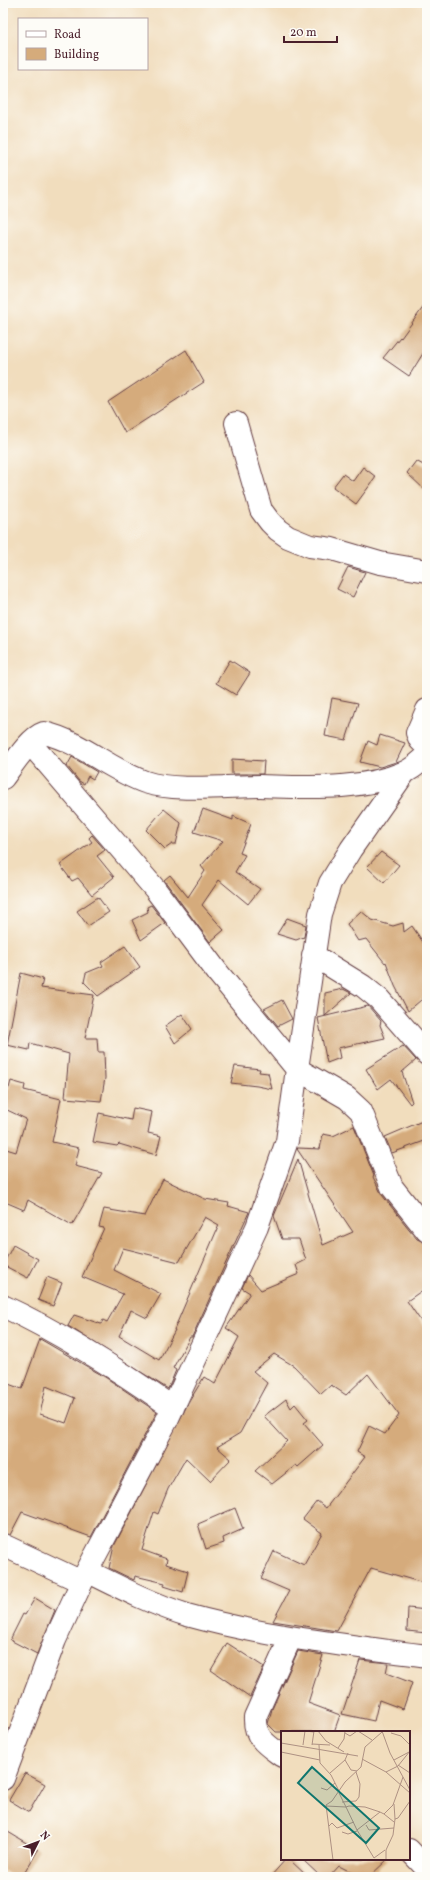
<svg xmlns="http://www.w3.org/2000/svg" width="430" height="1880" font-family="Vollkorn,serif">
  <rect width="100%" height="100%" fill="#fdfcf7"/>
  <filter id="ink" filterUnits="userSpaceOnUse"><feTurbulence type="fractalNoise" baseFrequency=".025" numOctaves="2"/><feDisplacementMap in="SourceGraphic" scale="8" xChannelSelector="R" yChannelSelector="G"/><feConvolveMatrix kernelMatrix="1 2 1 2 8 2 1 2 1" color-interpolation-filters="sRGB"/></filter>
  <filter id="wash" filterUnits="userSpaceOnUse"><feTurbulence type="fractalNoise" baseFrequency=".012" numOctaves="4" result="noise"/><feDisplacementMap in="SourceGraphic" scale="16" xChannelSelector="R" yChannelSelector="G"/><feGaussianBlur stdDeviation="0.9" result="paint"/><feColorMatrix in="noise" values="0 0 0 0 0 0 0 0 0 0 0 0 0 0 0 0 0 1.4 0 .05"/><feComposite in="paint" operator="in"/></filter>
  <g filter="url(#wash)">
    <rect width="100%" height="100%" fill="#f1ddbd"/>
    <g id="blocks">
      <!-- building -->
      <path fill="#d5ab7b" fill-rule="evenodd" d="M427,302V347L409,376L383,358L400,337L401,338Z
        M186,350L204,382L125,433L108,402Z
        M416,461L427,467V492L407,473Z
        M363,467L376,477L356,504L333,487L343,474L353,481Z
        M348,567L365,572L353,597L337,589Z
        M230,660L250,673L236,695L216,683Z
        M332,698L358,703L346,740L325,736Z
        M380,735L405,743L396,762L380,767L360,762L368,741L377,745Z
        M72,757L97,772L93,779L88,776L84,784L79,781L67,766Z
        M232,759L264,761L263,774H232Z
        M164,809L181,823L176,844H172L165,849L146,830Z
        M203,809L233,820V816L251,824L240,853L245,855L235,872L260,889L248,904L219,880L202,905L224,930L210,942L164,880L170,875L188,897L205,871L201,866L223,841L194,832Z
        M92,835L105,850L97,856L114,877L92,895L78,878L72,881L60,865L92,842L89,838Z
        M381,852L399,865L384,883L367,867Z
        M98,897L109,912L88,926L77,911Z
        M151,905L165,923L141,940L132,920L148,912L147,907Z
        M361,911L372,920L393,926L403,923L404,932L412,926L427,948V995L408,1011L395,986L386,962L385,963L366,939L358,941L347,924Z
        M287,918L306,925L304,937L296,940L277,934Z
        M125,946L140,967L98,996L84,982L86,973L103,966L101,962Z
        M21,973L43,979L41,988L94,995L85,1038H97L98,1052H104L105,1078L101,1101L65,1098L69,1054L30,1043L29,1050L7,1045Z
        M343,989L351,993L325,1016V993Z
        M282,1000L292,1019L278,1026L264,1009Z
        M368,1006L381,1021L380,1025L385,1038L338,1048L340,1058L327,1063L318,1018Z
        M182,1014L192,1029L175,1043L165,1026Z
        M403,1046L416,1060L402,1072L412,1102L410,1104L391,1079L378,1089L366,1069Z
        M235,1066L260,1069L259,1072L268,1073L272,1089L257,1086L231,1083Z
        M11,1081L25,1085L24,1090L61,1099L52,1142L79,1148L75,1166L102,1173L72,1225L28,1200L24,1210L3,1201V1148L16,1152L26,1119L3,1108V1094L9,1088Z
        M133,1108L152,1112L148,1133L161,1136L156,1155L119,1144L117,1146L93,1142L99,1113L131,1120Z
        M427,1119V1140L392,1153L385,1137Z
        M354,1126L374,1176L373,1177L382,1195L417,1239L427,1243V1287L407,1301L427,1330V1584L371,1568L337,1631L273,1621L289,1591L261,1579L274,1551L304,1565L322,1533L303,1519L317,1501L326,1508L365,1457L357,1452L369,1426L385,1434L399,1415L368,1374L346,1395L331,1385L321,1394L294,1366L274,1354L253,1371L267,1383L240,1433L217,1447L231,1459L210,1481L186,1458L168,1489L158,1514L154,1512L142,1550L167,1559L166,1564L188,1571L183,1592L164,1586L165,1583L135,1576L134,1580L109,1568L114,1546L190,1400L204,1377L215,1384L239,1337L226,1328L250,1293L242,1288L248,1275L261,1290L299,1274L296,1265L306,1260L299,1239H282L274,1216L298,1159L323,1245L353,1232L297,1149L298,1148L320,1149L323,1134L333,1136Z
        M163,1179L205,1199L229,1203L228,1206L249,1212L192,1337H190L173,1368L176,1370L168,1389L68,1326L74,1315L101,1324L103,1320L107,1322L123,1294L82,1277L104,1228L99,1227L104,1209L145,1216ZM205,1217L219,1225L174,1330H175L159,1360L119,1336L131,1310L147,1318L161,1294L114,1270L123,1248L179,1262Z
        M13,1245L38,1259L28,1278L3,1265Z
        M47,1277L62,1283L53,1306L38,1300Z
        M40,1339L105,1377L157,1412L91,1537L22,1512L10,1535L3,1533V1382L22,1389ZM46,1386L75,1398L66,1423L40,1414Z
        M286,1399L291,1408L295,1404L308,1420L304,1423L323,1445L298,1467L296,1465L272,1484L255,1471L287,1441L264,1416Z
        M235,1508L243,1529L223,1538L224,1543L206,1549L198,1524Z
        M35,1598L55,1610L37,1654L10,1640L23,1614L25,1615Z
        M408,1608L427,1610V1633L407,1631Z
        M227,1643L264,1667L250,1697L211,1670Z
        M298,1651L323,1655L308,1703L340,1715L334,1732H276L268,1724L272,1709Z
        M360,1660L388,1663L386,1673L412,1683L403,1709L379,1700L374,1721L342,1714Z
        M25,1773L45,1784L29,1812L9,1800Z
        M3,1829L38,1850L22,1877H14L3,1870Z
        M286,1859H289L308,1877H270Z
        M302,1859H388L369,1877H361L339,1866L329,1877H321Z"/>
    </g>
  </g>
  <g filter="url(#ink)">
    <use href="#blocks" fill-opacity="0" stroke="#633c41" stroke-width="1"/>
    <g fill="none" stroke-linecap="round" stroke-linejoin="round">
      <defs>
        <path id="minor" d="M236,423L261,510L270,522L278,530L288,537L310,546L332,549L380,563L427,571
          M427,710L417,733L420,740L427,747
          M30,743L155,889L218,973L297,1069L320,914L330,883L351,849L405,772
          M3,778C13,765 29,738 44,733C80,741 110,770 145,782C174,792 229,786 260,786C306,787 361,791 405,772C413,769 420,762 427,756
          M313,955L363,986L379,999L427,1054
          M427,1231L392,1187L361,1111L347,1098L297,1069L287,1141L257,1227L167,1420L87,1571C119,1587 152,1604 187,1615C266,1637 346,1645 427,1656
          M3,1306C63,1334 119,1370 173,1408
          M3,1545L82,1582
          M282,1756C267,1745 254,1738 255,1717L290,1639
          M3,1779L55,1640L87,1571
          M409,1850L427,1869"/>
      </defs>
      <!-- minor casing -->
      <use href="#minor" stroke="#633c41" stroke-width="24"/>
      <!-- minor -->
      <use href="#minor" stroke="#fff" stroke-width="22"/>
    </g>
  </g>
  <!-- overview -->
  <g transform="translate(281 1731)">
    <rect width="129" height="129" fill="#f1ddbd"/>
    <path fill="none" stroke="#ae9183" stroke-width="1" d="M37,0L45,10L63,21M77,0L91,9M101,0L109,22L129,59M64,2L69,5L76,0M110,2L120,5L129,14M0,12L77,25M31,13L49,14M22,14L24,0L33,1M31,14L33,0M38,14L39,32L50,44L58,60M57,17L63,8L64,0M0,21L39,29M67,22L64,29L70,39L76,40M81,28L105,41L129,62M113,29L128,21M117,34L129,42M105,41L117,35L129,20M49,42L64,29M40,57L46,59L54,52M61,71L75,70L78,66L79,53L75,41M113,73L114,88M45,75L65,76L58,62M68,75L84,76L99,81L76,99L65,76ZM99,81L103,83L112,74L122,46M103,83L113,91M85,94L88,99L113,97M48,95L51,92L56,97L73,91M76,99L93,127L104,119M61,101L67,103L76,100M52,129L45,74L51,70L64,51L80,36L84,16L101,1M105,129V119L112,104L114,88L117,87L129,70"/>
    <path fill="#0f766e" fill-opacity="0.15" stroke="#0f766e" stroke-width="2" d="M31,36L98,97L85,112L17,52Z"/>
    <rect width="129" height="129" fill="none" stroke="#4a1f2b" stroke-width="2"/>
  </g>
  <!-- margin -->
  <rect width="430" height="1880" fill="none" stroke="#fdfcf7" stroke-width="16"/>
  <!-- legend -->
  <rect x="18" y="18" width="130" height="52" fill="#fdfcf7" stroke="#b5a4a5"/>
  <rect x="26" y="31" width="20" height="6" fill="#ffffff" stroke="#b5a4a5"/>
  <text x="54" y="38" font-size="12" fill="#4a1f2b">Road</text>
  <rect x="26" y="48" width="20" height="12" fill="#d5ab7b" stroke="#b5a4a5"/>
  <text x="54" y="58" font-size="12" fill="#4a1f2b">Building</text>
  <!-- north arrow -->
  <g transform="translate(38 1842) rotate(48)" stroke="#fdfcf7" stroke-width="3" paint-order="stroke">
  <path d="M0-3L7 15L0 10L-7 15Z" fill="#4a1f2b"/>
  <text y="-6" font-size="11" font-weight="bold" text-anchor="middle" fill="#4a1f2b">N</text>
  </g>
  <!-- scale -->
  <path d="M284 36v6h53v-6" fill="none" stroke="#4a1f2b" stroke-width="2"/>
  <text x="290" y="36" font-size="12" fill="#4a1f2b" stroke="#fdfcf7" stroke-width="3" paint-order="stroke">20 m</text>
</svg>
